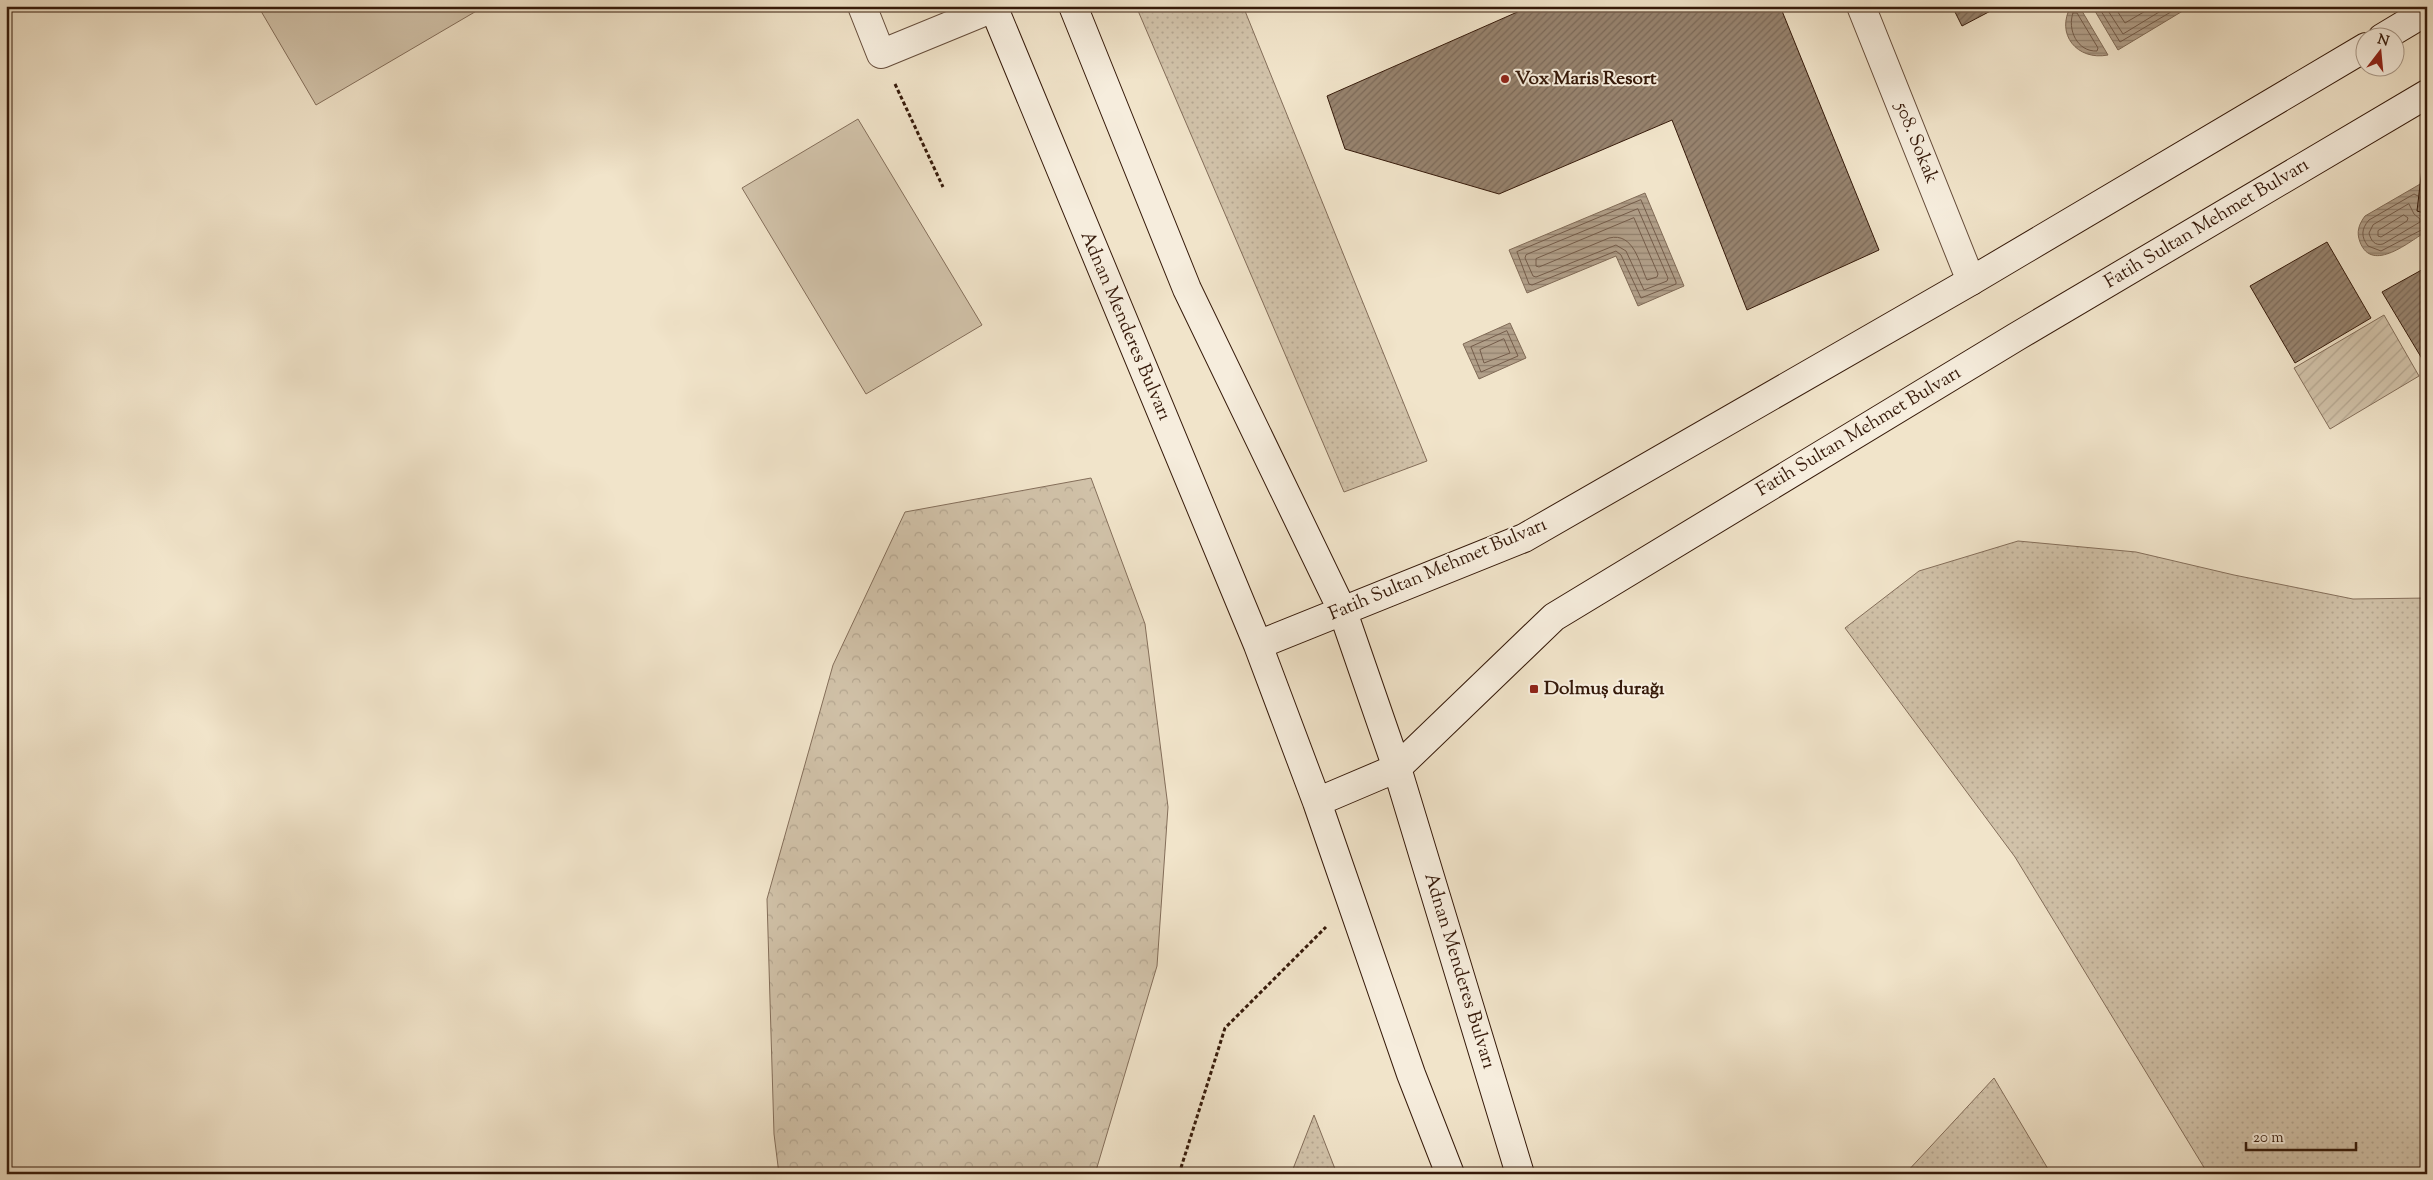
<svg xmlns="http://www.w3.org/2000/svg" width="2433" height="1180" font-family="'Sorts Mill Goudy',serif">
  <defs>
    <pattern id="grass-dots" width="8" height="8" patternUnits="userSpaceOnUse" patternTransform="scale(1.25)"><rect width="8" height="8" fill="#d1c2a9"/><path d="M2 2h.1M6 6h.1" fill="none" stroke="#b4a690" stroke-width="1.8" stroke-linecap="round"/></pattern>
    <pattern id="forest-crowns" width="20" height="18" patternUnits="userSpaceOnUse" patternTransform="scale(1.25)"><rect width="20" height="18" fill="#d1c2a9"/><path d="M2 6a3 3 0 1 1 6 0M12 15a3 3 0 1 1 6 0" fill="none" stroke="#b4a690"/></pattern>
    <pattern id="garden-furrows" width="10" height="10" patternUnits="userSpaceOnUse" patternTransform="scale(1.25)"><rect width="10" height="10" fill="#d1c2a9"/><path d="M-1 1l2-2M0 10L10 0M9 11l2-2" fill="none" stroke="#b4a690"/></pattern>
    <pattern id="water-rules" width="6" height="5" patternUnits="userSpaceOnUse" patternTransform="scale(1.25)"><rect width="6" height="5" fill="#b19f89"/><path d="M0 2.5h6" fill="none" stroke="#91816e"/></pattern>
    <pattern id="building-hatch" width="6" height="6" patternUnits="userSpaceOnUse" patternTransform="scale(1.25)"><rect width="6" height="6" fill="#97836e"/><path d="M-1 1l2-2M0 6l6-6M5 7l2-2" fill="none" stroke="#7c6a59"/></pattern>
  </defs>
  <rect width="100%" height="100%" fill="#f1e4ca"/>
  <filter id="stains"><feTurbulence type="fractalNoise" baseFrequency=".004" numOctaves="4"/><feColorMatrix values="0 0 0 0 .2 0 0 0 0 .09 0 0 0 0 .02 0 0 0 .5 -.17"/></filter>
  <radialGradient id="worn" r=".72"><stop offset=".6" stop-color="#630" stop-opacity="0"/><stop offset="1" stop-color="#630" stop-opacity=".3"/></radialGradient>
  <!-- grass -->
  <path fill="url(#grass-dots)" stroke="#846e5a" d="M1136,6H1243L1427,461L1344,492Z
    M2018,541L2136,552L2234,575L2353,599L2427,598V1174H2208L2015,857L1845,628L1919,571Z
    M1994,1078L2051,1174H1905Z
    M1314,1115L1337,1174H1291Z"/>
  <!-- forest -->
  <path fill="url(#forest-crowns)" stroke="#846e5a" d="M1091,478L1145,624L1168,807L1157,966L1095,1174H779L774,1134L767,899L833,665L905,512Z"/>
  <!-- garden -->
  <path fill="url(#garden-furrows)" stroke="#846e5a" d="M2384,315L2419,376L2330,429L2294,368Z"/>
  <!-- pitch -->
  <path fill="#d1c2a9" stroke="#846e5a" d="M258,6H485L316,105Z
    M858,119L982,325L866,394L742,188Z"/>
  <!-- water -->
  <path fill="url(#water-rules)" stroke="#806a56" d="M2071,6H2079L2108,55C2077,61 2055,34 2071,6Z
    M2092,6H2191L2118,50Z
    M2422,183L2427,209V231C2410,241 2372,274 2360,242C2356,232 2359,224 2365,216Z
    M1645,193L1684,286L1638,306L1616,256L1527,293L1509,250Z
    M1510,323L1526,358L1479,379L1463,344Z"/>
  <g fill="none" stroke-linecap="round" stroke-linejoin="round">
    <!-- shore -->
    <path stroke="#745c4a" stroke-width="1" d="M2098,6L2120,42L2181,6
      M2105,6L2123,34L2169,6
      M2114,6L2125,23L2154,6
      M2073,13H2077L2098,48L2097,51C2077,52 2067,29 2073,13Z
      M2418,196L2414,194L2369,220C2361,229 2361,237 2368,246L2381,251L2427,227
      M1641,200L1676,282V284L1641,298L1621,255L1616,251L1532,285L1529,284L1517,252Z
      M2409,204L2414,214L2420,219V222L2383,244C2375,246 2371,241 2369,233L2373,225Z
      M1638,209L1668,278L1667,281L1644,290L1626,251L1616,245L1536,277L1533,276L1525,258L1526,255Z
      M2404,215L2408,218L2407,221L2381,237L2378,236V231Z
      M1634,218L1658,274L1657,277L1647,280C1639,263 1634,232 1609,238L1539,267L1536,266V259Z
      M1507,331L1518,356L1481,372L1471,347Z
      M1504,339L1510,353L1484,363L1480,350Z"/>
  </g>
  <!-- building -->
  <path fill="url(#building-hatch)" stroke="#361a0a" d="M1531,6H1780L1879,250L1747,310L1672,120L1499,194L1345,149L1327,96Z
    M1952,6H2000L1962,26Z
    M2427,165V214L2417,211L2422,168Z
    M2327,242L2371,318L2295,363L2250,286Z
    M2427,267V367L2382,292Z"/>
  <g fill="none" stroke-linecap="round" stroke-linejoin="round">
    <defs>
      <path id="minor" d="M862,6L881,54L993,8
        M1861,6L1971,281"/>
      <path id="secondary" d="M993,6L1258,645L1317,802L1411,1074L1450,1174
        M1073,6L1187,289L1343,612L1397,768L1520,1174
        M2382,38L2427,11
        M1258,645L1524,538L1971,281L2366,47
        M1317,802L1397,768L1554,617L2016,337L2427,94"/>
    </defs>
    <!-- minor casing -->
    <use href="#minor" stroke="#654c3a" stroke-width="30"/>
    <!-- secondary casing -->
    <use href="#secondary" stroke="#361a0a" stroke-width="30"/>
    <!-- path -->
    <path stroke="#361a0a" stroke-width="3" stroke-dasharray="4 2.5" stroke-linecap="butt" d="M2322,6L2325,11
      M895,84L943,187
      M1179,1174L1225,1028L1326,927"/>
    <!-- minor -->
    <use href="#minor" stroke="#f6eddd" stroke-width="28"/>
    <!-- secondary -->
    <use href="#secondary" stroke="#f6eddd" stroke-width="28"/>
  </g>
  <!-- markers -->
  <g fill="#8f2418" stroke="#f6eddd" stroke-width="2">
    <circle cx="1505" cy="79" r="5"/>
    <rect x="1529" y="684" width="10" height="10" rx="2.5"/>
  </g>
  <g text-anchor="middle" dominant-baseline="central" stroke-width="4" stroke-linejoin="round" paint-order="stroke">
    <!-- poi labels -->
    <g font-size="19" font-weight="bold" fill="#361a0a" stroke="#f6eddd" text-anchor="start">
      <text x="1515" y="79">Vox Maris Resort</text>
      <text x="1544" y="689">Dolmuş durağı</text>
    </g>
    <!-- street labels -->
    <g font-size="19" fill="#361a0a" stroke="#f6eddd">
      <text transform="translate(1916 143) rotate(68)">508. Sokak</text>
      <text transform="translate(2207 224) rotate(-31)">Fatih Sultan Mehmet Bulvarı</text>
      <text transform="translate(1125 326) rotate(67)">Adnan Menderes Bulvarı</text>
      <text transform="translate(1859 432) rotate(-31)">Fatih Sultan Mehmet Bulvarı</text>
      <text transform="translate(1438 570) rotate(-23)">Fatih Sultan Mehmet Bulvarı</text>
      <text transform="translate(1459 971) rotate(73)">Adnan Menderes Bulvarı</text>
    </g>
  </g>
  <!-- margin -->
  <rect width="2433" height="1180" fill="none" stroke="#f1e4ca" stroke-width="25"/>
  <rect x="8" y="8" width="2418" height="1165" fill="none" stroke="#361a0a" stroke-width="2.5"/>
  <rect x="12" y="12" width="2408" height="1155" fill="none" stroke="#361a0a"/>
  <!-- north arrow -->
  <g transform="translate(2380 52) rotate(16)"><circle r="24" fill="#f6eddd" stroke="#a99989"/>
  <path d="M0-4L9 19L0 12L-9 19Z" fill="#8f2418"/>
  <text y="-8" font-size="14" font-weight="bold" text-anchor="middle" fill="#361a0a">N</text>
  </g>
  <!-- scale -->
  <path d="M2246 1142v8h110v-8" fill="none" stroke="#361a0a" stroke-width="2.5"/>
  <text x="2253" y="1142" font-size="15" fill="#361a0a" stroke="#f6eddd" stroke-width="4" paint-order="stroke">20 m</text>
  <rect width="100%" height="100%" filter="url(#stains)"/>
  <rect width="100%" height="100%" fill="url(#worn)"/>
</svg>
